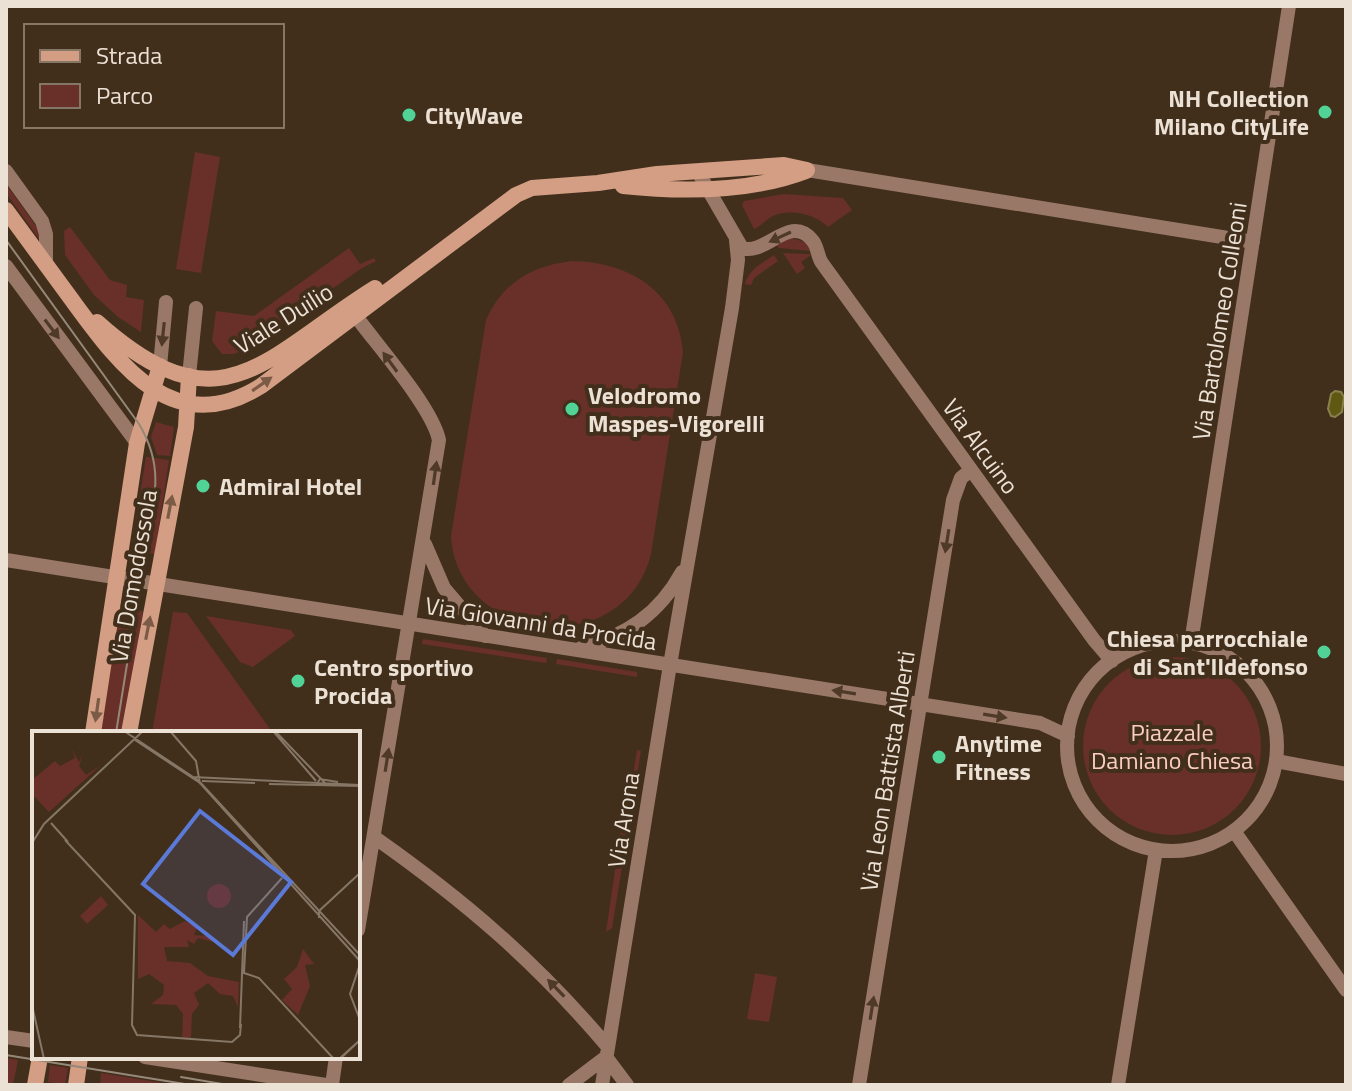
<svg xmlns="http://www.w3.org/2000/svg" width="1352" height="1091" font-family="'Titillium Web',sans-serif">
  <rect width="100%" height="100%" fill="#412f1c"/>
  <!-- green -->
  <path fill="#683028" d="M195,152L220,157L201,273L176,269Z
    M6,184L41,233L39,239L6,193Z
    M784,194L843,198L852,210L828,227C814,213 788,208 771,217C765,221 761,226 754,229L742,205L744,201Z
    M70,227L110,280L127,285L126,297L144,300L141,332L118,317L94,295L65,255L64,231Z
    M792,238L807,243L810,251L779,248L776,244Z
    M349,248L360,264L374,258L376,261L362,268L245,350L234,354H222L212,341L216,311L254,316Z
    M783,253L810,254L811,255L801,262L805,268L797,274Z
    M774,255L778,261L754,278L751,285L745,284C748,270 762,263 774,255Z
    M572,261C629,262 678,291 683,352L651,554C625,662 457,644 451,536L486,320C503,282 532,266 572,261Z
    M156,422L174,427L170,456L157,455L151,437Z
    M146,457L169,460L155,554L131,551Z
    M119,607L128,609V613L134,614L135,610L143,611L123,733H99Z
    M173,612L187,613L273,733H152Z
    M206,616L291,630L295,636L253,667L240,662Z
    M423,639L547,658L546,663L422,644Z
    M1083 746a89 89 0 1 1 178 0a89 89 0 1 1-178 0Z
    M557,659L637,672V677L556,664Z
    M637,750L641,751L612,928L606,932L628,782H632Z
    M755,973L777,977L769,1022L747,1019Z
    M6,1058L18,1060L13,1085H6Z
    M50,1065L68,1068L65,1085L48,1082Z
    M101,1073L175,1085H100Z"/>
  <!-- water -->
  <path fill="#5e5812" stroke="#89814c" stroke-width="2" d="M1335,391L1341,392L1344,397L1342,412L1335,417L1331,416L1328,409L1331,394Z"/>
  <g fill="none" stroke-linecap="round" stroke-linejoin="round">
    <!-- street -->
    <path stroke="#997867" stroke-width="14" d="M807,170L1253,242
      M6,171L42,221L46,234V265
      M698,172L742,248C766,256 790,213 812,240C818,246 817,256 822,263L1094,640L1112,661
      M6,266L137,443
      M355,315C377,345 432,407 439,440L358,930
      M160,366L166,302
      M189,376L196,308
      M425,544L444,588L485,636
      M6,560L1040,723L1068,736
      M1067 746a105 105 0 1 1 210 0a105 105 0 1 1-210 0Z
      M1191,643L1289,6
      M581,648C626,636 659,614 682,572
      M1276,761L1346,774
      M1234,831L1346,990
      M374,837C465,901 536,962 608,1047
      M6,1037L34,1041
      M145,1057L326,1085
      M606,1057L627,1085
      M332,1085L336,1057
      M569,1085L606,1057
      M602,1085L670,665L732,308L738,260L736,240
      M859,1085L953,500L961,478L971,470
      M1118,1085L1156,850"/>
    <!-- secondary -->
    <path stroke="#d39e83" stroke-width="16" d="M623,186C681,192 751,192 806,171
      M6,210C28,240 50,270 72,300C119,364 173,441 261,386L516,195L532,188L598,183L657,174L784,165L807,170
      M97,322C222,434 264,357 375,288
      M93,733L137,443L160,366
      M129,733L186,427L189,376
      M35,1085L40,1057
      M76,1085L80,1057"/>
    <!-- tram -->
    <path stroke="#968878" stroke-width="2" d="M6,240L139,424C151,444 157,466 155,489L116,733
      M6,1055L191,1085
      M181,1077L228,1085"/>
  </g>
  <!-- one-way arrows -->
  <defs><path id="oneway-solid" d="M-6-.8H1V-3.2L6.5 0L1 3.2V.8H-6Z" transform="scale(2)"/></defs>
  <g fill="#4e3a27">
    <use href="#oneway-solid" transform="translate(780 237) rotate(155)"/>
    <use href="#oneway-solid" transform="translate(52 329) rotate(53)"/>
    <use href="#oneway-solid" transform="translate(163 334) rotate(96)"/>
    <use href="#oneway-solid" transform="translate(390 362) rotate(-126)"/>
    <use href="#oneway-solid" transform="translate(435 473) rotate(-82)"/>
    <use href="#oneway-solid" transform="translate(947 541) rotate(99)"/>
    <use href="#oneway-solid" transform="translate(844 692) rotate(-171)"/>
    <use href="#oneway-solid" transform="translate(995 716) rotate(9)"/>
    <use href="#oneway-solid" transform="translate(387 760) rotate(-81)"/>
    <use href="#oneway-solid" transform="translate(556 988) rotate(-134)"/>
    <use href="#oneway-solid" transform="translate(872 1008) rotate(-81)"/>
  </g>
  <g fill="#7b5b45">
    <use href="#oneway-solid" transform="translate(262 384) rotate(-35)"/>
    <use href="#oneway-solid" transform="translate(170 507) rotate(-79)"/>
    <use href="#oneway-solid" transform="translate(148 628) rotate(-79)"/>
    <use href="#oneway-solid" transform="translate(97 710) rotate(98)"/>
  </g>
  <!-- markers -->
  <g fill="#51d397" stroke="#412f1c" stroke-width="3">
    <circle cx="1325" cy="112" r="8"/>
    <circle cx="409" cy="115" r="8"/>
    <circle cx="572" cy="409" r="8"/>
    <circle cx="203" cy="486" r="8"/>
    <circle cx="1324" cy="652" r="8"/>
    <circle cx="298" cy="681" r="8"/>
    <circle cx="939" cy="757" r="8"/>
  </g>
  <g text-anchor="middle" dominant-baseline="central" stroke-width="8" stroke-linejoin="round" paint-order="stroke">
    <!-- poi labels -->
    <g font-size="24" font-weight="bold" fill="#ece1d5" stroke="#412f1c" text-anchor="start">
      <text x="1309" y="98" text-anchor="end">NH Collection<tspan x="1309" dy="28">Milano CityLife</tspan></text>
      <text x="425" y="115">CityWave</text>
      <text x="588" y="395">Velodromo<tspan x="588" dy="28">Maspes-Vigorelli</tspan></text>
      <text x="219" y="486">Admiral Hotel</text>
      <text x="1308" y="638" text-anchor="end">Chiesa parrocchiale<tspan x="1308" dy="28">di Sant'Ildefonso</tspan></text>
      <text x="314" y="667">Centro sportivo<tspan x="314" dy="28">Procida</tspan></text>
      <text x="955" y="743">Anytime<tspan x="955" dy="28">Fitness</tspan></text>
    </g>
    <!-- street labels -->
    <g font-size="24" fill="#ece1d5" stroke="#412f1c">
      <text transform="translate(283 318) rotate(-32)">Viale Duilio</text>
      <text transform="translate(1219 321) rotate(-81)">Via Bartolomeo Colleoni</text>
      <text transform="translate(981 446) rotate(54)">Via Alcuino</text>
      <text transform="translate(133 576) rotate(-80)">Via Domodossola</text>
      <text transform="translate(541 623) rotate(9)">Via Giovanni da Procida</text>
      <text transform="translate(887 771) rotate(-81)">Via Leon Battista Alberti</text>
      <text transform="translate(623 820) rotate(-81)">Via Arona</text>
    </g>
    <!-- park labels -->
    <g font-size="24" fill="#fbccc4" stroke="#412f1c">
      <text x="1172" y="732">Piazzale<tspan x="1172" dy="28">Damiano Chiesa</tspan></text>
    </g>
  </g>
  <!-- overview -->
  <g transform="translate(32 731)">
    <rect width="328" height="328" fill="#412f1c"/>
    <path d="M39,17L47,31L51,22L47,35L54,44L69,34L17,81L0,63V49L23,30L28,35L43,27ZM175 165a12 12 0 1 1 24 0a12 12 0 1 1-24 0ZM69,165L76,174L55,193L48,185ZM106,184L124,201L132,193L138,198L153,190L165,196L162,204L176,205L181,211L166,207L162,213L155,209L157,216H132L135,230L158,232L176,245L207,251L206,276L201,265L188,263L176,252L162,262L167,274L160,283L159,308H150L151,283L144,274L119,273L131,264L132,254L117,243L106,248ZM271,218L282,233L273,234L278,255L266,284L250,269L260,258L252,248L265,236Z" fill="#683028"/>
    <path fill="none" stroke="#857666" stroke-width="2" d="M92,0L167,50L328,224M138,0L164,30L168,53M241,0L284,50M243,0L293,52M103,9L168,52L328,230M160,46L328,54M170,50L223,52M237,53L328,55M284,54L288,48L306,51M19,92L36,111M33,109L103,184L100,294L105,304L200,311L208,304L209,293M0,112L12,93L111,0M250,147L215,186L212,242L227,247L302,328M287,187V180L328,142M328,233L318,263L328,289M0,274L12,328M208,297L212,190M307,328L328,309M308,328L328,309"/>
    <path fill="#5b7ad7" fill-opacity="0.15" stroke="#5b7ad7" stroke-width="4" d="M168,80L259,151L201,224L111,153Z"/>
    <rect width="328" height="328" fill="none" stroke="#ece1d5" stroke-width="4"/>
  </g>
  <!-- border -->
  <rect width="1352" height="1091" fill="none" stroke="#ece1d5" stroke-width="16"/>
  <!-- legend -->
  <rect x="24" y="24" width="260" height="104" fill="#412f1c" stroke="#857666" stroke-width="2"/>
  <rect x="40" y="50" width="40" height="12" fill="#d39e83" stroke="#857666" stroke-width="2"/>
  <text x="96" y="64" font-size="24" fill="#ece1d5">Strada</text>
  <rect x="40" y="84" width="40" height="24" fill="#683028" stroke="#857666" stroke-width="2"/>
  <text x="96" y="104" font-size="24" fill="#ece1d5">Parco</text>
</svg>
